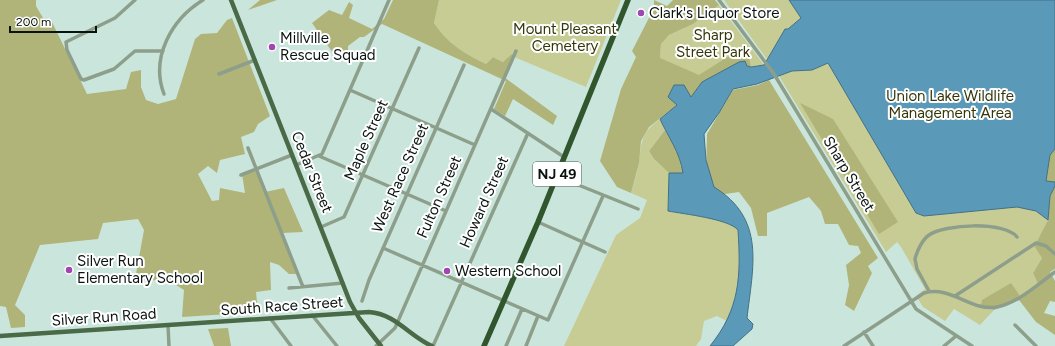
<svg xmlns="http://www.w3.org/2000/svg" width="1055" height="346" font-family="Figtree,sans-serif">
  <rect width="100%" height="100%" fill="#cae6dc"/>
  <!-- green -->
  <path fill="#c7cc95" d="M439,0H621L586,87L514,57L503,62L493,57L486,64C465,54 447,43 434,23Z
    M724,0H1055L1048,220L1036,243L1042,258L1033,273L1038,284L1020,296L981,306L994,310L980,325L954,309L945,321L923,307L916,296L925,289L901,247L897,242L886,252L779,76Z
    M719,5L764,65L725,70L702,82L660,58L661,44L669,35L693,24Z
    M660,119L665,130L649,151L654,159L669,173L668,211C684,214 729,219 738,230C740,267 741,285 727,321L717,316L704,321L701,339L696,346H564L616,235L640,218L647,200L631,193C634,183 637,172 639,162C642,140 641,133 660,119Z"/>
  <!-- forest -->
  <path fill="#b0b479" d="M0,0H36V6L43,18L51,20L87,94L126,89L131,72L141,70V87L146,100L158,104L176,99L195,39L201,34L217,33L227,20L232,18L270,116L258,124L254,132L241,137L245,154L220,160L217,173L208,166L198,174L212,201L219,200L220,188L245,193L242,174L257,171L265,192L284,188L303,232L282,233L297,274H289L279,265L270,262L271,290L256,292L258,312L182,317L184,290L165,278C152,281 146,283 136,274L144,230L138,219L103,223L98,239L40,245L15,305L25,315V327L11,328L6,307L0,306Z
    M260,0H277L248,10Z
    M393,0H439L434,23C447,43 465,54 486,64L493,57L503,62L512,54L514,57L504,77L557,116L553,125L513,99L505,116L494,109L506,81L382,24L364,37H360L348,46V53L337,61L335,56L312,23L329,10L342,15L349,2L353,5L349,18L372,29L384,19Z
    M654,0L667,6L673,0H715L719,5L693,24L669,35L661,44L660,58L699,75L745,46L747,48L751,67L747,66L725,70L702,82L691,97L677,105L649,127L641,141L639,163L631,193L617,187L600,161L621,89L636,57L632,51L654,8Z
    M769,80L878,258L868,266L872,273L854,311L845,305L849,285L846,265L861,253L858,246L849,245L838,224H825L821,211L809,197L767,213V236H758L751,208L739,192L718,195L706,177L707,134L733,90L758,85Z
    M800,103L833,119L898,222L879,234Z
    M665,130C674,144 681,157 683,173H669L654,159L649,151Z
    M1055,149V182L1046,181L1050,155Z
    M1055,186V269L1050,272L1055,281V302L1050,301L1044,313L1055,316V335L1036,322L1019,300L994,310L981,306L982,300L1011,283L1020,296L1038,284L1033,273L1042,258L1033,244L1036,243L1048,220L1050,196Z
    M228,328L231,346H214L208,329Z"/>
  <!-- water -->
  <path fill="#5b99b8" stroke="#427186" d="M789,0H1055V149L1050,155L1046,181L1055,182V186L1050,196L1048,220L1036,211L1017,207L924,216L916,213L828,63L812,70L792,71L757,84L733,89L719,113L704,134L706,160L714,187C766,219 753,266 747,318L753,324L752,329L733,346H710C740,309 741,276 738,230C729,219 684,214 668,211L669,173H683C680,152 668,137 660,119L677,105L668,97L674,85H684L691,97L702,82L739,62L745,61L747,66L751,67L764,65L785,29H788L801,18Z"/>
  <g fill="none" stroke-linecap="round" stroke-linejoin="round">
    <!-- minor -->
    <path stroke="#8d9f8b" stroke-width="3.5" d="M135,0L115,18L66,42L67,50L81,79L84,80L114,69L135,51H163
      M719,0L774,74L916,309L972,346
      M219,74L255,60
      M350,90L475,145
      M164,94C150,57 172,19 203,0
      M491,109L564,157
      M248,148L303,287
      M319,156L446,211
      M296,165L322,154L389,0
      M241,175L292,155
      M556,176L638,209
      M538,222L605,252
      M321,227L344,217L419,48
      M383,248L548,320L603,196
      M289,288L343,283
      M929,291L917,269L915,259C917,251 922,240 929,235C944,224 1005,221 1017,237
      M955,296L1036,243L1046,246L1055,254
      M362,301L369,280L464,65
      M312,315L337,346
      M270,318L291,346
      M168,325L169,346
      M1015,325L1036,346
      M864,332L873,346
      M376,346L395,328L516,51
      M433,346L528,133
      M506,346L522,309
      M526,346L538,316
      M844,346L924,293C951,285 971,312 997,307C1018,303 1038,284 1055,272
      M944,346L956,336"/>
    <!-- major -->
    <path stroke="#4a6946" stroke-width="4.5" d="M231,0L350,302L359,318L381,346
      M0,336L369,312C396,314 409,336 432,346"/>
    <!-- highway -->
    <path stroke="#31562d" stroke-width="5.5" d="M484,346L538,222L628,0"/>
  </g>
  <!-- markers -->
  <g fill="#9f46b2" stroke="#fff" stroke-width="1.5">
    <circle cx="641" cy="13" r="4"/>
    <circle cx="272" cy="47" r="4"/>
    <circle cx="69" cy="270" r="4"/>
    <circle cx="447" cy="271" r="4"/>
  </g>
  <g text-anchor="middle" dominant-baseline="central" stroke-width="4" stroke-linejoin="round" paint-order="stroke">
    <!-- shield labels -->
    <rect fill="#fff" stroke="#535a58" stroke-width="1" x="533" y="162" width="48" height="24" rx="3"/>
    <g font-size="14" font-weight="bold" fill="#091310">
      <text x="557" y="174">NJ 49</text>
    </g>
    <!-- poi labels -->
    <g font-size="15" fill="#091310" stroke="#fff" text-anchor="start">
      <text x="649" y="13">Clark's Liquor Store</text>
      <text x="280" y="38">Millville<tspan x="280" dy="17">Rescue Squad</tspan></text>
      <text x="77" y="261">Silver Run<tspan x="77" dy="17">Elementary School</tspan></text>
      <text x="455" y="271">Western School</text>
    </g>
    <!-- park labels -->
    <g font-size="15" fill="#353708" stroke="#fff">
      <text x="565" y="29">Mount Pleasant<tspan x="565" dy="17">Cemetery</tspan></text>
      <text x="713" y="35">Sharp<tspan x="713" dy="17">Street Park</tspan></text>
      <text x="950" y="96">Union Lake Wildlife<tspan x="950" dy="17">Management Area</tspan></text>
    </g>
    <!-- street labels -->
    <g font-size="15" fill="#091310" stroke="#fff">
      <text transform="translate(366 140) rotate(-66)">Maple Street</text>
      <text transform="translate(312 172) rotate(68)">Cedar Street</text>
      <text transform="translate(849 174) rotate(59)">Sharp Street</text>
      <text transform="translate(400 178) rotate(-66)">West Race Street</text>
      <text transform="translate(439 197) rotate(-66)">Fulton Street</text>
      <text transform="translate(484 202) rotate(-66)">Howard Street</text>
      <text transform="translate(282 306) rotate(-4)">South Race Street</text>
      <text transform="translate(104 317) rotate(-4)">Silver Run Road</text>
    </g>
  </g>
  <!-- scale -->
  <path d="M10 26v6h86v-6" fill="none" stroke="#091310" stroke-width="2"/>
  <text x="16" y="26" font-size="12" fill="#091310" stroke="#ffffff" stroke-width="3" paint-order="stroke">200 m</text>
</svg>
